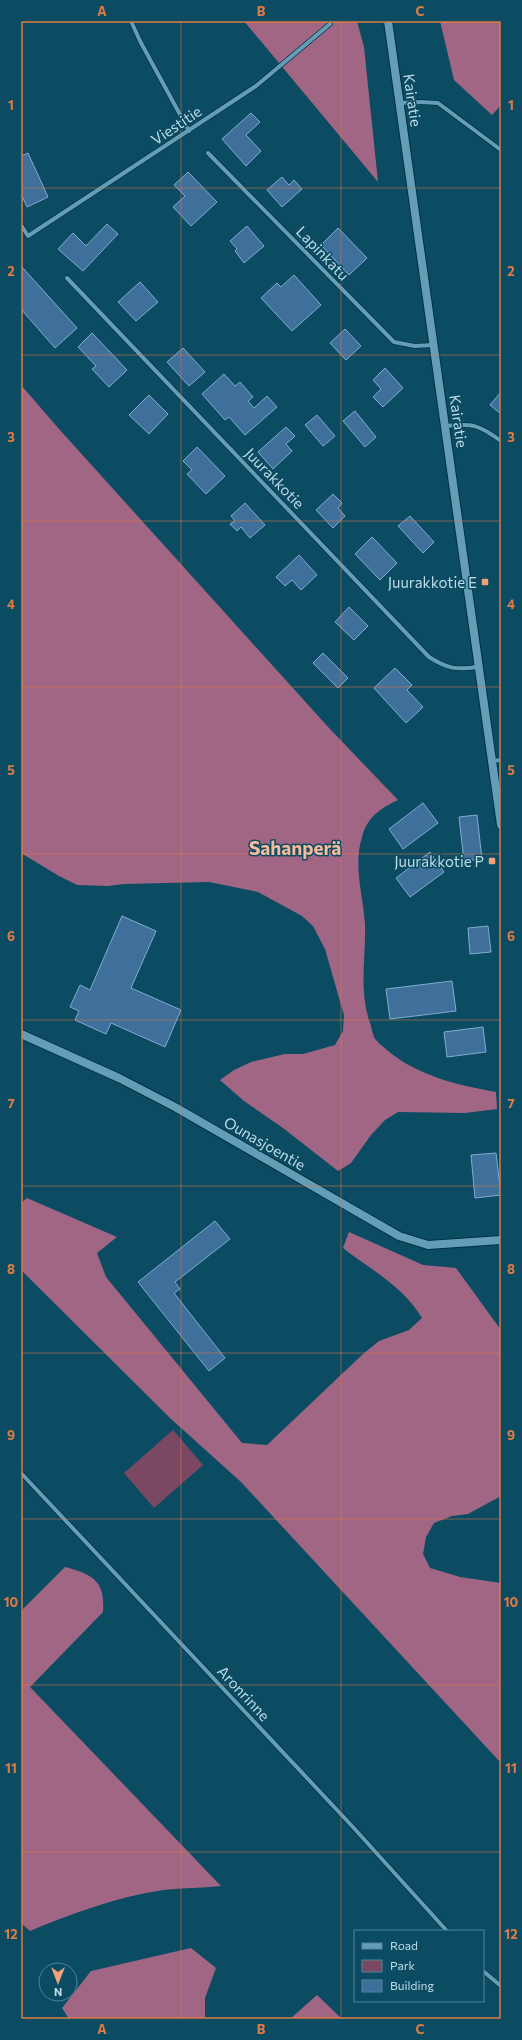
<svg xmlns="http://www.w3.org/2000/svg" width="522" height="2040" font-family="Commissioner,sans-serif">
  <rect width="100%" height="100%" fill="#0c4c63"/>
  <!-- green -->
  <path fill="#7a4862" d="M173,1430L203,1465L154,1508L124,1473Z"/>
  <!-- forest -->
  <path fill="#a26685" d="M244,21H357L364,47L378,182Z
    M440,21H501V105L492,115L454,80Z
    M21,385L59,429L329,728L398,800C381,808 367,817 362,837C353,866 363,894 365,924C366,960 358,991 371,1026C372,1030 373,1037 376,1040C379,1044 384,1047 387,1050C417,1076 458,1085 496,1092L497,1109L465,1113L398,1112L385,1120L371,1135L351,1163L338,1171L283,1128L244,1101L220,1080L234,1070L251,1062L285,1054H303L335,1045L343,1031L344,1015L325,949L313,926L302,916L258,892L209,882L124,884L108,886L77,885L59,876L21,853Z
    M27,1198L117,1237L97,1253L106,1277L242,1443L267,1445L363,1354L379,1341L409,1330L422,1318C403,1286 371,1270 343,1248L349,1232L423,1265L456,1268L501,1330V1496L468,1514L452,1516L434,1523L426,1537L423,1554L430,1568L460,1577L501,1583V1763L241,1482L170,1418L21,1270V1203Z
    M65,1567C94,1575 105,1581 103,1612L30,1687L221,1886C202,1888 182,1888 163,1890C117,1897 73,1913 30,1931L21,1923V1611Z
    M191,1948L216,1968L205,1998V2019H69L62,2008L91,1971Z
    M317,1995L342,2019H290Z"/>
  <!-- building -->
  <path fill="#3f6f9b" stroke="#83abd1" d="M251,113L260,122L246,135L261,151L246,166L222,139Z
    M28,153L48,197L27,207L21,194V156Z
    M188,172L217,202L191,226L173,207L185,196L174,185Z
    M282,177L289,185L294,180L302,189L282,207L267,190Z
    M107,224L118,234L83,271L58,249L73,233L86,246Z
    M247,226L264,246L244,263L235,251L237,249L230,241Z
    M338,228L367,258L349,275L321,245Z
    M22,267L77,328L55,348L21,309Z
    M294,275L321,305L292,331L261,298L277,283L281,287Z
    M140,282L158,302L136,321L118,302Z
    M345,329L361,346L346,360L330,343Z
    M92,333L127,370L109,387L92,369L96,366L78,347Z
    M183,348L205,372L189,386L167,362Z
    M385,368L403,388L383,407L373,397L381,389L373,380Z
    M224,374L235,386L240,382L253,397L248,401L254,408L267,396L277,407L245,435L229,417L225,420L202,394Z
    M501,392V414L490,405Z
    M149,395L168,414L149,434L129,415Z
    M355,411L376,437L365,447L343,421Z
    M317,415L335,436L323,446L305,425Z
    M286,427L295,436L286,444L292,451L273,469L258,452Z
    M197,447L225,476L206,494L187,474L192,470L183,461Z
    M333,494L342,503L338,508L345,516L333,528L316,510Z
    M245,503L265,525L250,538L241,527L237,531L230,524L235,521L231,516Z
    M410,516L434,542L423,553L398,526Z
    M372,537L397,563L380,580L355,554Z
    M299,555L317,575L301,590L292,580L285,586L276,577Z
    M349,607L368,626L354,640L335,622Z
    M323,653L348,678L338,688L313,663Z
    M395,668L412,685L407,690L423,707L406,723L374,688Z
    M423,803L438,823L403,849L389,829Z
    M477,815L482,859L464,861L459,817Z
    M430,852L444,872L410,897L396,878Z
    M122,916L156,931L131,988L181,1010L165,1047L111,1023L106,1034L75,1020L79,1011L70,1007L80,985L90,990Z
    M488,926L491,952L470,954L468,928Z
    M452,981L456,1011L390,1019L386,989Z
    M483,1027L486,1052L447,1057L444,1032Z
    M496,1153L501,1195L475,1198L471,1155Z
    M215,1221L230,1239L175,1282L180,1289L174,1293L225,1358L209,1371L138,1282Z"/>
  <g fill="none" stroke-linecap="round" stroke-linejoin="round">
    <defs>
      <path id="street" d="M131,21L140,41L189,131
        M400,103L421,102L438,103L501,150
        M208,153L394,342L415,346L433,345
        M21,225L28,236L256,86L330,24
        M67,278L429,657C448,669 456,670 478,667
        M446,426C473,423 479,425 501,441
        M492,761L501,760
        M21,1473L352,1826L447,1931
        M483,1971L501,1986"/>
      <path id="secondary" d="M388,21L501,825
        M21,1034L119,1078L175,1107L399,1236L428,1245L501,1240"/>
    </defs>
    <!-- street casing -->
    <use href="#street" stroke="#003142" stroke-width="5.5"/>
    <!-- secondary casing -->
    <use href="#secondary" stroke="#003142" stroke-width="10"/>
    <!-- street -->
    <use href="#street" stroke="#639db6" stroke-width="4"/>
    <!-- secondary -->
    <use href="#secondary" stroke="#639db6" stroke-width="8"/>
  </g>
  <!-- grid -->
  <path fill="none" stroke="#de7a43" stroke-width="1" stroke-opacity="0.55" d="M181,21V2019M341,21V2019M21,188H501M21,355H501M21,521H501M21,687H501M21,854H501M21,1020H501M21,1186H501M21,1353H501M21,1519H501M21,1685H501M21,1852H501"/>
  <!-- markers -->
  <g fill="#f0a27a" stroke="#0c4c63" stroke-width="1.5">
    <rect x="481" y="578" width="8" height="8" rx="2"/>
    <rect x="488" y="857" width="8" height="8" rx="2"/>
  </g>
  <g text-anchor="middle" dominant-baseline="central" stroke-width="3" stroke-linejoin="round" paint-order="stroke">
    <!-- street labels -->
    <g font-size="15" fill="#bedbe8" stroke="#0c4c63">
      <text transform="translate(413 100) rotate(82)">Kairatie</text>
      <text transform="translate(176 125) rotate(-34)">Viestitie</text>
      <text transform="translate(323 253) rotate(46)">Lapinkatu</text>
      <text transform="translate(459 421) rotate(82)">Kairatie</text>
      <text transform="translate(275 478) rotate(46)">Juurakkotie</text>
      <text transform="translate(265 1143) rotate(30)">Ounasjoentie</text>
      <text transform="translate(244 1693) rotate(47)">Aronrinne</text>
    </g>
    <!-- poi labels -->
    <g font-size="15" fill="#bedbe8" stroke="#0c4c63" text-anchor="end">
      <text x="477" y="582">Juurakkotie E</text>
      <text x="484" y="861">Juurakkotie P</text>
    </g>
    <!-- district labels -->
    <g font-size="19" font-weight="bold" fill="#f6ba9c" stroke="#0c4c63">
      <text x="295" y="847">Sahanperä</text>
    </g>
  </g>
  <!-- border -->
  <rect width="522" height="2040" fill="none" stroke="#0c4c63" stroke-width="44"/>
  <!-- legend -->
  <rect x="354" y="1930" width="130" height="72" fill="#0c4c63" stroke="#538598"/>
  <rect x="362" y="1943" width="20" height="6" fill="#639db6" stroke="#538598"/>
  <text x="390" y="1950" font-size="12" fill="#bedbe8">Road</text>
  <rect x="362" y="1960" width="20" height="12" fill="#7a4862" stroke="#538598"/>
  <text x="390" y="1970" font-size="12" fill="#bedbe8">Park</text>
  <rect x="362" y="1980" width="20" height="12" fill="#3f6f9b" stroke="#538598"/>
  <text x="390" y="1990" font-size="12" fill="#bedbe8">Building</text>
  <!-- north arrow -->
  <g transform="translate(58 1982) rotate(180)"><circle r="19" fill="#0c4c63" stroke="#538598"/>
  <path d="M0-3L7 15L0 10L-7 15Z" fill="#f0a27a"/>
  <text y="-6" font-size="11" font-weight="bold" text-anchor="middle" fill="#bedbe8">N</text>
  </g>
  <rect x="22" y="22" width="478" height="1996" fill="none" stroke="#de7a43" stroke-width="1.5"/>
  <g font-size="13" text-anchor="middle" font-weight="bold" fill="#de7a43">
    <text x="102" y="16">A</text>
    <text x="261" y="16">B</text>
    <text x="420" y="16">C</text>
    <text x="11" y="110">1</text>
    <text x="511" y="110">1</text>
    <text x="11" y="276">2</text>
    <text x="511" y="276">2</text>
    <text x="11" y="442">3</text>
    <text x="511" y="442">3</text>
    <text x="11" y="609">4</text>
    <text x="511" y="609">4</text>
    <text x="11" y="775">5</text>
    <text x="511" y="775">5</text>
    <text x="11" y="941">6</text>
    <text x="511" y="941">6</text>
    <text x="11" y="1108">7</text>
    <text x="511" y="1108">7</text>
    <text x="11" y="1274">8</text>
    <text x="511" y="1274">8</text>
    <text x="11" y="1440">9</text>
    <text x="511" y="1440">9</text>
    <text x="11" y="1607">10</text>
    <text x="511" y="1607">10</text>
    <text x="11" y="1773">11</text>
    <text x="511" y="1773">11</text>
    <text x="11" y="1939">12</text>
    <text x="511" y="1939">12</text>
    <text x="102" y="2034">A</text>
    <text x="261" y="2034">B</text>
    <text x="420" y="2034">C</text>
  </g>
</svg>
